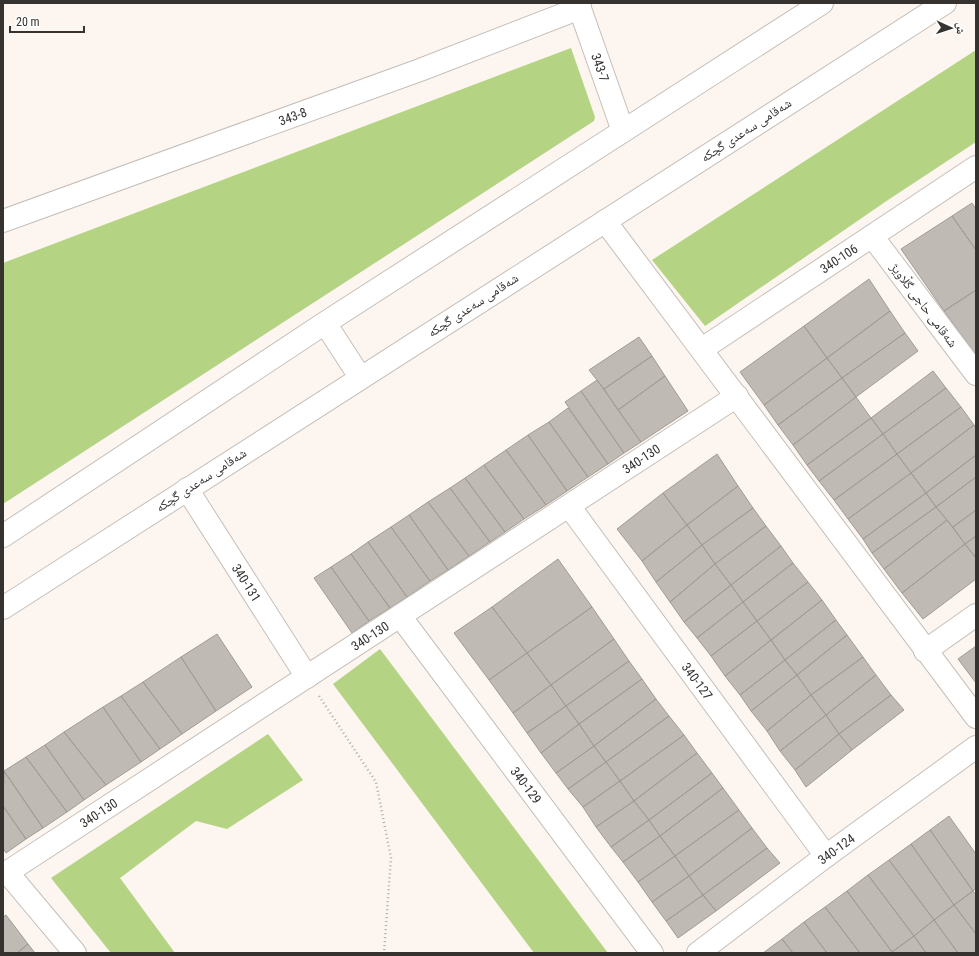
<svg xmlns="http://www.w3.org/2000/svg" width="979" height="956" font-family="'Roboto Condensed','Noto Naskh Arabic',sans-serif">
  <rect width="100%" height="100%" fill="#fcf5f0"/>
  <!-- green -->
  <path fill="#b4d483" d="M571,48L595,117L594,121L3,504V263Z
    M976,50V142L885,202L705,326L652,260Z
    M380,649L608,953H534L333,684Z
    M268,734L303,780L227,829L196,821L120,878L175,953H111L51,878Z"/>
  <!-- building -->
  <path fill="#c0bab5" stroke="#a19b96" d="M972,203L976,209V250L952,216Z
    M952,216L976,250V290L944,311L901,249Z
    M869,279L890,311L827,358L804,326Z
    M976,290V355L944,311Z
    M890,311L905,333L842,378L827,358Z
    M804,326L827,358L764,405L740,372Z
    M905,333L918,351L856,397L842,378Z
    M639,337L652,356L604,389L589,370Z
    M652,356L665,376L618,410L604,389Z
    M827,358L842,378L778,425L764,405Z
    M933,371L946,388L883,434L871,418Z
    M665,376L688,411L641,442L618,410Z
    M842,378L856,397L793,445L778,425Z
    M597,380L641,442L624,453L581,391Z
    M946,388L961,407L897,454L883,434Z
    M581,391L624,453L608,464L565,402Z
    M856,397L871,418L807,465L793,445Z
    M961,407L974,425L911,473L897,454Z
    M568,408L608,464L588,477L549,422Z
    M871,418L883,434L819,481L807,465Z
    M549,422L588,477L567,491L528,435Z
    M974,425L976,428V455L926,493L911,473Z
    M883,434L897,454L834,500L819,481Z
    M528,435L567,491L546,505L506,450Z
    M506,450L546,505L524,519L484,465Z
    M717,454L738,486L687,525L663,493Z
    M897,454L911,473L848,519L834,500Z
    M976,455V477L936,507L926,493Z
    M484,465L524,519L505,532L465,478Z
    M911,473L926,493L863,539L848,519Z
    M976,477V510L953,527L936,507Z
    M465,478L505,532L490,542L450,488Z
    M738,486L753,508L702,545L687,525Z
    M450,488L490,542L469,556L428,502Z
    M663,493L687,525L642,561L617,529Z
    M926,493L936,507L872,553L863,539Z
    M428,502L469,556L448,570L409,515Z
    M936,507L947,520L884,569L872,553Z
    M753,508L766,526L715,564L702,545Z
    M976,510V536L965,544L953,527Z
    M409,515L448,570L430,581L391,527Z
    M947,520L965,544L902,593L884,569Z
    M687,525L702,545L656,582L642,561Z
    M766,526L781,546L731,585L715,564Z
    M391,527L430,581L407,597L368,542Z
    M976,536V558L965,544Z
    M368,542L407,597L390,608L351,554Z
    M965,544L976,558V579L923,619L902,593Z
    M702,545L715,564L670,602L656,582Z
    M781,546L793,563L743,602L731,585Z
    M351,554L390,608L369,621L331,567Z
    M558,559L592,607L527,653L492,607Z
    M793,563L808,582L757,621L743,602Z
    M715,564L731,585L684,622L670,602Z
    M331,567L369,621L352,633L314,578Z
    M808,582L822,600L771,640L757,621Z
    M731,585L743,602L697,638L684,622Z
    M822,600L836,620L785,660L771,640Z
    M743,602L757,621L711,656L697,638Z
    M492,607L527,653L489,680L454,633Z
    M592,607L614,639L551,685L527,653Z
    M836,620L847,635L797,675L785,660Z
    M757,621L771,640L725,676L711,656Z
    M217,634L252,687L216,711L181,657Z
    M847,635L863,657L811,695L797,675Z
    M614,639L629,661L566,706L551,685Z
    M771,640L785,660L740,695L725,676Z
    M976,646V683L958,659Z
    M527,653L551,685L513,713L489,680Z
    M181,657L216,711L182,734L143,682Z
    M863,657L876,675L826,715L811,695Z
    M785,660L797,675L751,711L740,695Z
    M629,661L642,679L579,724L566,706Z
    M797,675L811,695L767,731L751,711Z
    M876,675L891,695L839,734L826,715Z
    M642,679L656,699L594,746L579,724Z
    M143,682L182,734L160,749L121,696Z
    M551,685L566,706L527,733L513,713Z
    M811,695L826,715L780,751L767,731Z
    M891,695L904,710L852,750L839,734Z
    M121,696L160,749L141,762L103,707Z
    M656,699L669,716L606,762L594,746Z
    M566,706L579,724L541,753L527,733Z
    M103,707L141,762L106,785L64,732Z
    M826,715L839,734L795,770L780,751Z
    M669,716L684,735L620,781L606,762Z
    M579,724L594,746L556,773L541,753Z
    M64,732L106,785L84,800L45,745Z
    M839,734L852,750L806,787L795,770Z
    M684,735L697,753L634,801L620,781Z
    M45,745L84,800L67,812L26,757Z
    M594,746L606,762L568,789L556,773Z
    M697,753L712,773L649,820L634,801Z
    M26,757L67,812L43,828L4,771Z
    M606,762L620,781L583,807L568,789Z
    M4,771L43,828L26,839L3,806Z
    M712,773L723,788L660,836L649,820Z
    M620,781L634,801L596,827L583,807Z
    M723,788L739,810L675,856L660,836Z
    M634,801L649,820L611,847L596,827Z
    M3,806L26,839L6,853L3,848Z
    M739,810L752,828L689,876L675,856Z
    M949,816L976,854V888L973,891L930,830Z
    M649,820L660,836L623,862L611,847Z
    M752,828L767,848L703,895L689,876Z
    M930,830L973,891L954,905L911,844Z
    M660,836L675,856L638,882L623,862Z
    M911,844L954,905L934,920L889,860Z
    M767,848L780,863L716,911L703,895Z
    M675,856L689,876L652,902L638,882Z
    M889,860L934,920L914,936L868,875Z
    M868,875L914,936L892,952L847,891Z
    M689,876L703,895L666,921L652,902Z
    M847,891L892,952V953H860L825,907Z
    M973,891L976,895V934L954,905Z
    M703,895L716,911L678,938L666,921Z
    M954,905L976,934V953H958L934,920Z
    M825,907L860,953H827L804,922Z
    M6,915L28,944L17,953H3V917Z
    M934,920L958,953H926L914,936Z
    M804,922L827,953H793L782,939Z
    M914,936L926,953H893L892,952Z
    M782,939L793,953H763Z
    M28,944L35,953H17Z"/>
  <g fill="none" stroke-linecap="round" stroke-linejoin="round">
    <defs>
      <g id="minor">
        <path id="s1" d="M578,3L623,131"/>
        <path id="s2" d="M3,221L420,70L580,8"/>
        <path d="M605,221L976,717"/>
        <path d="M872,236L976,374"/>
        <path id="s3" d="M702,349L976,167"/>
        <path id="s4" d="M187,489L307,677"/>
        <path id="s5" d="M569,506L826,856"/>
        <path id="s6" d="M400,616L652,953"/>
        <path d="M925,651L976,615"/>
        <path d="M7,872L75,953"/>
        <path id="s7" d="M3,875L737,396"/>
        <path id="s8" d="M698,953L826,856L976,747"/>
      </g>
      <path id="major" d="M325,323L360,377
        M3,536L325,323L822,3
        M3,608L945,3"/>
    </defs>
    <!-- minor casing -->
    <use href="#minor" stroke="#c6bfba" stroke-width="24"/>
    <!-- major casing -->
    <use href="#major" stroke="#c6bfba" stroke-width="24"/>
    <!-- path -->
    <path stroke="#b1aca8" stroke-width="2.5" stroke-dasharray="1 3" stroke-linecap="butt" d="M319,696L376,782L391,858L384,953"/>
    <!-- minor -->
    <use href="#minor" stroke="#fff" stroke-width="22"/>
    <!-- major -->
    <use href="#major" stroke="#fff" stroke-width="22"/>
  </g>
  <g text-anchor="middle" dominant-baseline="central" stroke-width="4" stroke-linejoin="round" paint-order="stroke">
    <!-- street labels -->
    <g font-size="13" fill="#353230" stroke="#fff">
      <text stroke="none"><textPath href="#s1" startOffset="68">343-7</textPath></text>
      <text stroke="none"><textPath href="#s2" startOffset="308">343-8</textPath></text>
      <text transform="translate(746 130) rotate(-33)">شەقامی سەعدی گچکە</text>
      <text stroke="none"><textPath href="#s3" startOffset="164">340-106</textPath></text>
      <text transform="translate(473 305) rotate(-33)">شەقامی سەعدی گچکە</text>
      <text transform="translate(924 305) rotate(53)">شەقامی حاجی گڵاویژ</text>
      <text stroke="none"><textPath href="#s7" startOffset="762">340-130</textPath></text>
      <text transform="translate(201 480) rotate(-33)">شەقامی سەعدی گچکە</text>
      <text stroke="none"><textPath href="#s4" startOffset="111">340-131</textPath></text>
      <text stroke="none"><textPath href="#s7" startOffset="438">340-130</textPath></text>
      <text stroke="none"><textPath href="#s5" startOffset="217">340-127</textPath></text>
      <text stroke="none"><textPath href="#s6" startOffset="211">340-129</textPath></text>
      <text stroke="none"><textPath href="#s7" startOffset="114">340-130</textPath></text>
      <text stroke="none"><textPath href="#s8" startOffset="173">340-124</textPath></text>
    </g>
  </g>
  <!-- border -->
  <rect width="979" height="956" fill="none" stroke="#353230" stroke-width="8"/>
  <!-- north arrow -->
  <g transform="translate(951 28) rotate(93)" stroke="#ffffff" stroke-width="3" paint-order="stroke">
  <path d="M0-3L7 15L0 10L-7 15Z" fill="#353230"/>
  <text y="-6" font-size="11" font-weight="bold" text-anchor="middle" fill="#353230">ش</text>
  </g>
  <!-- scale -->
  <path d="M10 26v6h74v-6" fill="none" stroke="#353230" stroke-width="2"/>
  <text x="16" y="26" font-size="12" fill="#353230" stroke="#ffffff" stroke-width="3" paint-order="stroke">20 m</text>
</svg>
